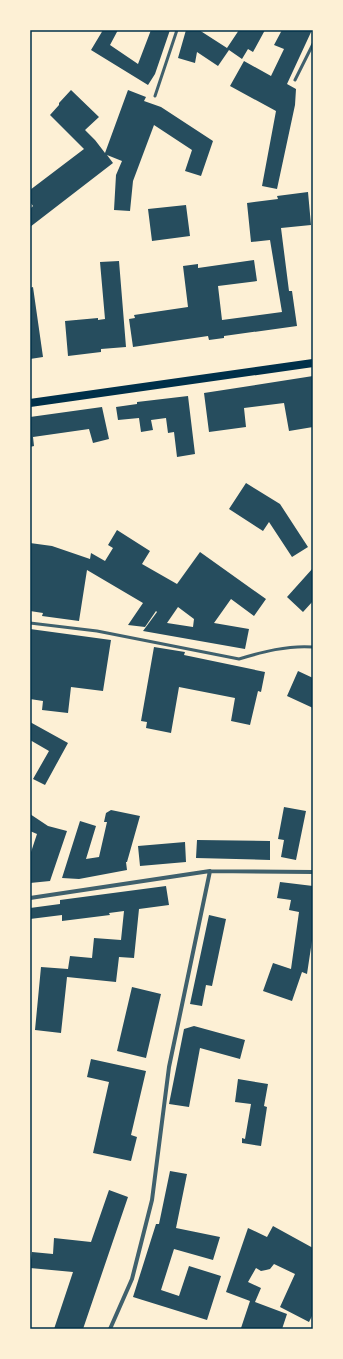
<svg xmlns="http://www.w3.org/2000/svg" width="343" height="1359" font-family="'Nunito Sans',sans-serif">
  <rect width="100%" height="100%" fill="#fdf0d5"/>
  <!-- building -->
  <path fill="#264d5e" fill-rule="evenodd" d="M103,30H118L110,45L138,64L151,30H170L155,74L148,85L91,50Z
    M186,30H199L227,48L239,30H265L253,52L248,49L242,59L229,50L218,66L197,52L195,63L178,58Z
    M282,30H312L287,84L296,89L295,105L277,189L262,186L276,111L230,86L244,61L271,76L284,49L274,45Z
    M71,90L99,117L85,130L95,140L105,153L128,90L146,97L144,101L161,107L213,141L201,176L185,171L192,150L154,125L133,181L130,211L114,210L116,175L122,161L107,155L113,163L30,227V209L33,206L30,202V190L84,149L50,115L59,105V103Z
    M308,192L311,225L281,228L289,291H292L297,326L224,336V338L209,340L208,336L133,347L129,319L135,318L134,315L188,307L183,266L198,264V268L254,260L257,281L218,286L222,320L282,312L270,240L251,242L247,203L278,199L277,196Z
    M186,205L190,236L152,241L148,209Z
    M119,261L126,347L101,349V352L68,356L65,321L98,318V320L105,319L100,262Z
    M33,287L43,357L30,359V288Z
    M313,376V427L289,431L284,403L244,408L246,427L209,432L204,393Z
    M188,396L195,454L177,457L174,432L168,433L166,418L151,420L153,430L141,432L139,418L118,420L116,407L137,404V402Z
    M102,407L109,439L93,443L89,429L33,437L34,446L30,447V417Z
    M246,483L280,504L308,547L292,557L269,522L263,531L229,509Z
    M117,530L150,551L142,564L177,584L200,552L266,599L254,616L231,599L214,623L249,629L245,649L143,631L157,612L156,611L145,627L128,625L143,603L87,570L79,621L42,616L43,613L30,611V543L52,546L90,559L91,553L105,561L113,548L108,545ZM178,607L194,619L193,627L167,623Z
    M313,568V601L303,612L287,597Z
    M30,629L111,640L103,691L71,687L68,713L42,710L43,701L30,699Z
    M154,647L185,652L184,655L265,672L261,692L258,691L250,725L231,721L235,698L179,687L171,733L146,728L147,722L141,721Z
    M298,671L313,678V708L287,696Z
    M30,722L68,743L45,785L33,779L49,751L30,740Z
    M284,807L306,811L296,860L281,857L284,840L278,839Z
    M111,810L140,816L127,862H126L127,870L79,879L62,878L80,821L96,826L86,859L99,857L107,822H104L106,813Z
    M30,814L48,826L67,831L50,881L30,883V855L37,834L30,831Z
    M197,840L270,841V860L196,858Z
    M185,842L186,862L140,866L138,846Z
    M280,882L313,886V934L307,974L302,972L292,1001L263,991L273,963L291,969L299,912L289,910L291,900L277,898Z
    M166,886L169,905L139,909L134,958L119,957L116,982L67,977L61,1033L35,1030L41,967L68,969L70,956L92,958L94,938L121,940L124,911L109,913L110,915L62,921V915L30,919V908L60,904V900Z
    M209,915L226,919L212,986L206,985L202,1006L190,1004Z
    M132,987L161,994L146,1058L117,1051Z
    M194,1026L245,1040L240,1059L200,1048L189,1107L169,1104L184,1029Z
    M91,1059L146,1071L131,1135L137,1137L131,1161L93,1153L109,1082L87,1077Z
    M238,1079L268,1084L264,1106L267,1107L261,1146L242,1143V1138L245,1139L251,1104L235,1102Z
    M170,1171L187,1174L176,1228L220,1237L213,1260L174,1249L161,1290L179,1296L189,1266L221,1276L207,1320L133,1297L156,1224H159Z
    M109,1190L128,1197L83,1329H54L73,1272L30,1268L32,1252L53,1254L54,1238L91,1242Z
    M273,1226L313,1248V1314L309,1322L280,1307L295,1274L274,1264L270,1269L266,1270L261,1271L256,1268L248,1282L261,1288L255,1302L287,1314L282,1329H245L241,1328L250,1301L226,1292L248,1228L267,1237Z"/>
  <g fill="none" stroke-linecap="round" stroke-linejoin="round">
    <!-- service -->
    <path stroke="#3f606c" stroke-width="3" d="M295,80L313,44
      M155,96L177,30
      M30,623L97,631L239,659C262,652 288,645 313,647"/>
    <!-- minor -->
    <path stroke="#3f606c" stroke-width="4" d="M30,898L210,871L313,872
      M110,1329L132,1279L152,1200L169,1067L210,871"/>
    <!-- secondary -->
    <path stroke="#003049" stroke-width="8" d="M30,403L313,363"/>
  </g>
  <!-- border -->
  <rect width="343" height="1359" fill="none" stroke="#fdf0d5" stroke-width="62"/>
  <rect x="31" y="31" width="281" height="1297" fill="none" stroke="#003049" stroke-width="1.5"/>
</svg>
